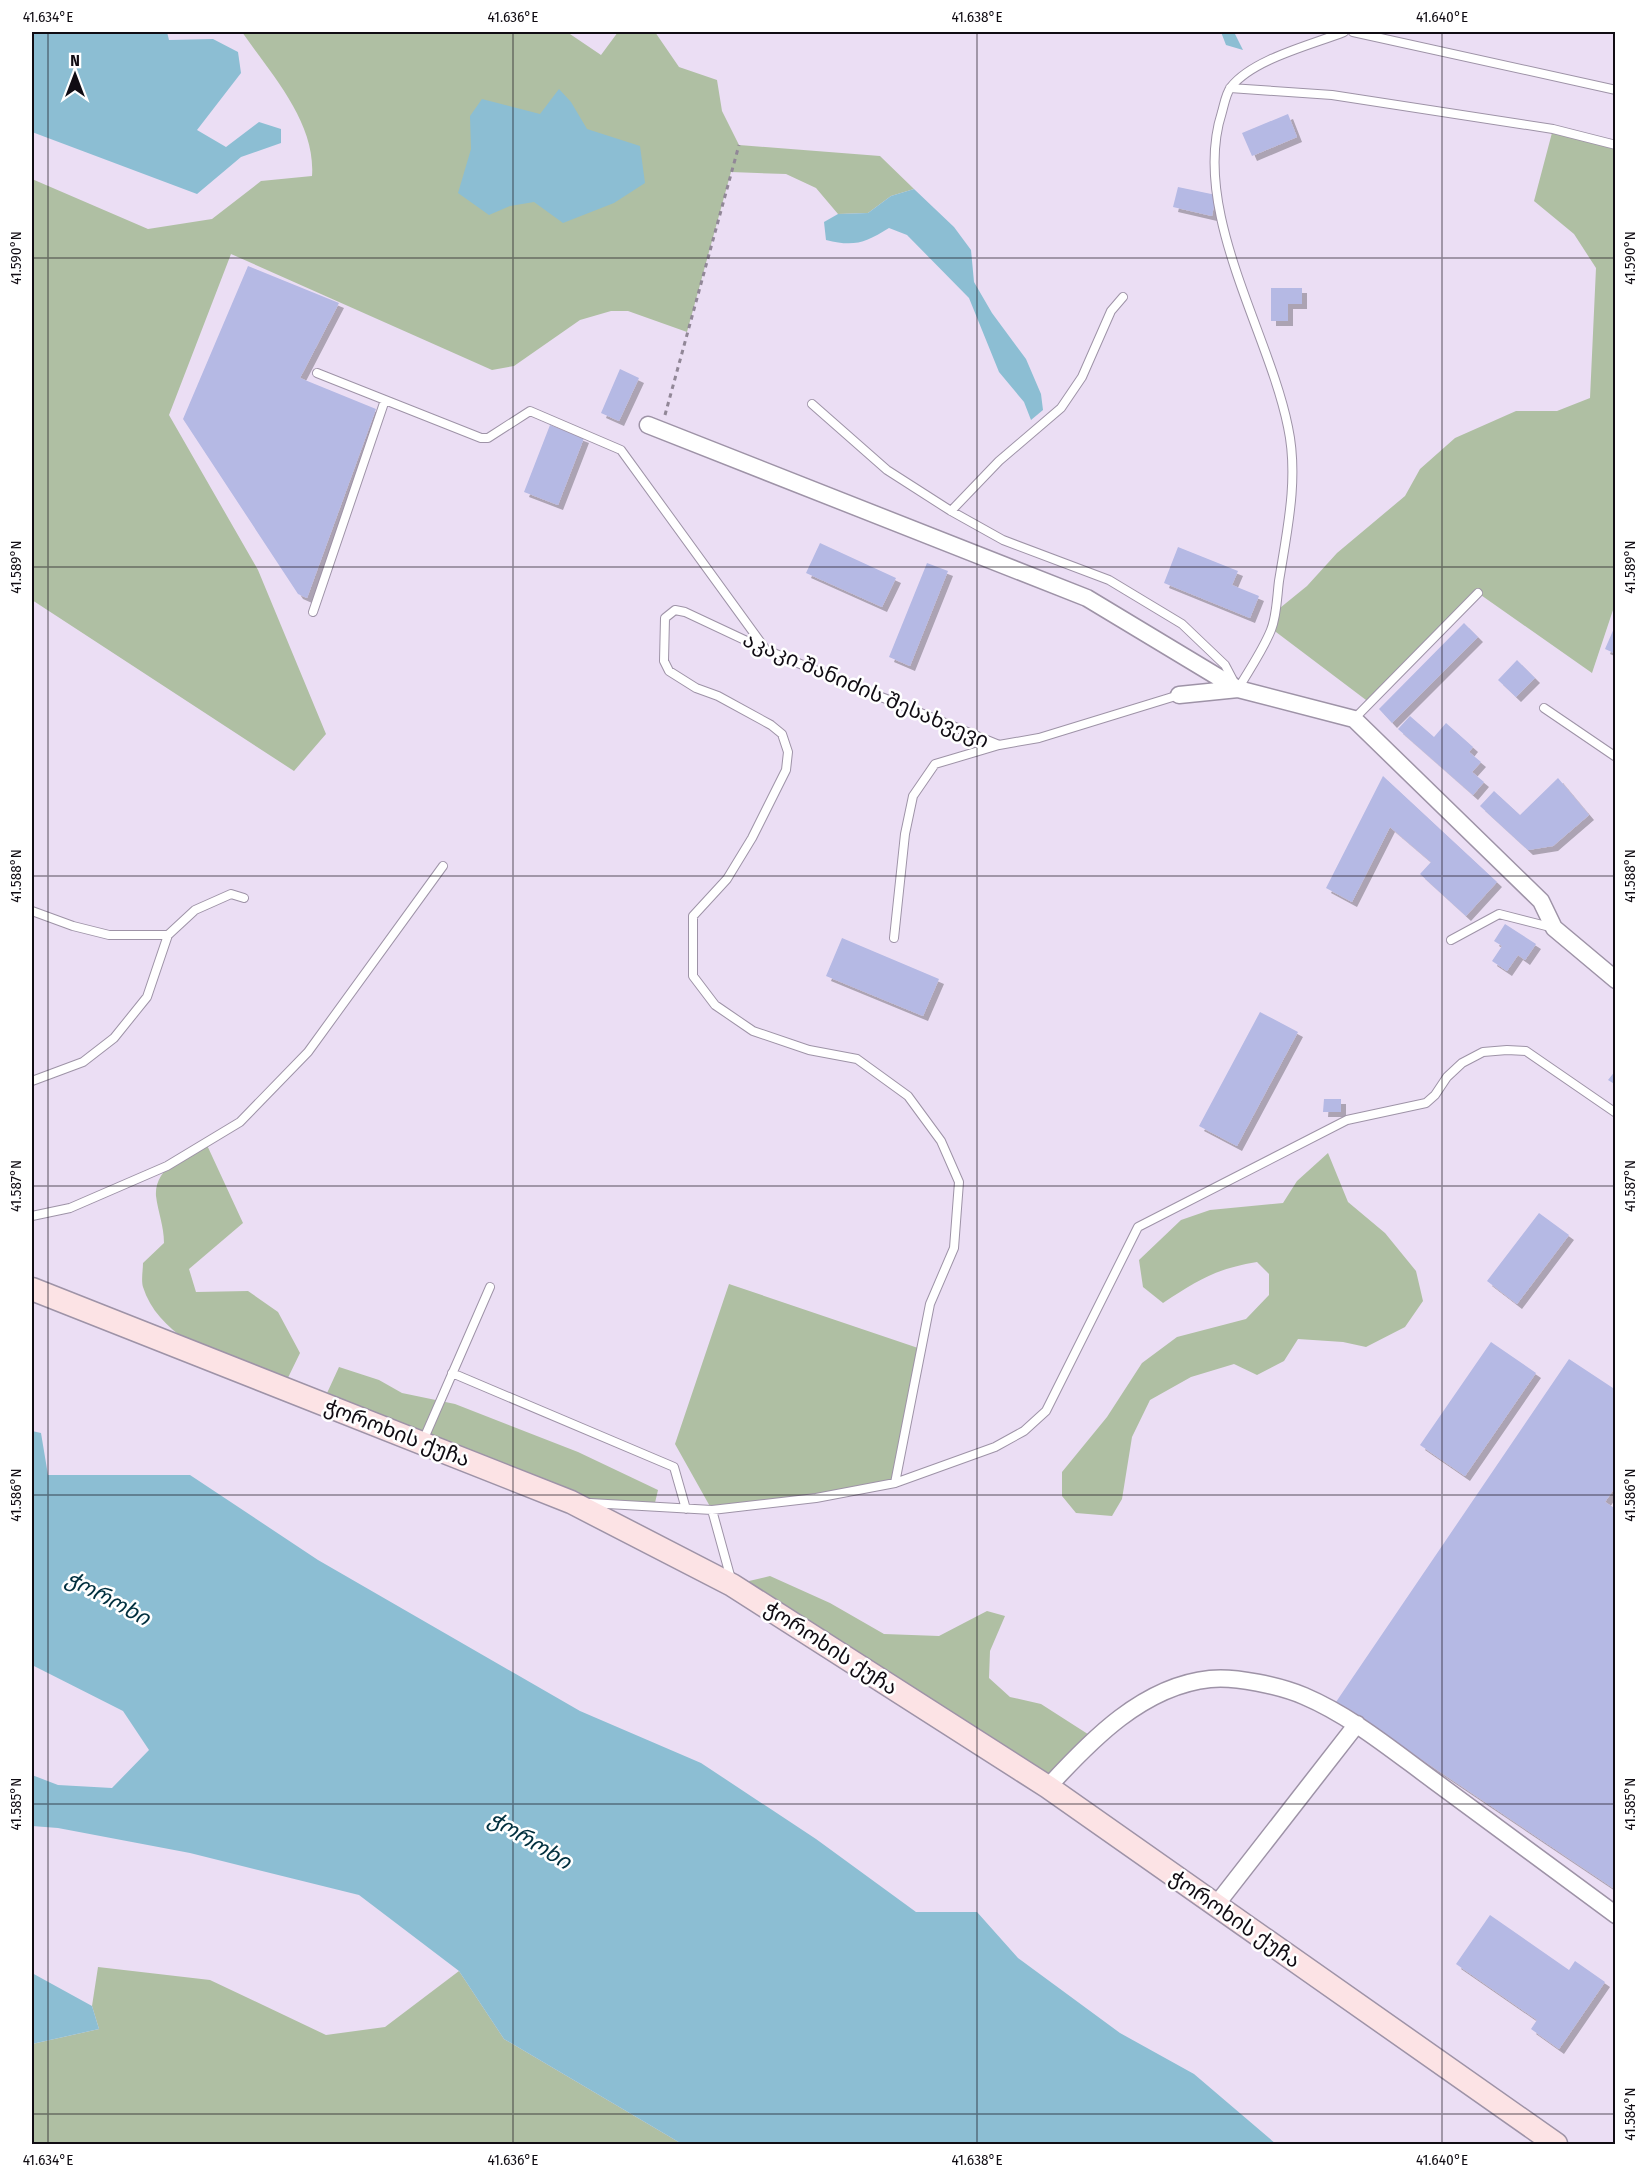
<svg xmlns="http://www.w3.org/2000/svg" width="1647" height="2176" font-family="'Fira Sans Condensed','Noto Sans Georgian',sans-serif">
  <defs>
    <filter id="shadow"><feDropShadow dx="5" dy="5" stdDeviation="0" flood-color="#0004"/></filter>
  </defs>
  <rect width="100%" height="100%" fill="#ebdef4"/>
  <!-- green -->
  <path fill="#afbfa3" d="M242,32H567L601,55L618,32H655L679,67L717,80L722,111L739,145L880,156L914,189L891,196L868,213L838,214L816,188L786,174L731,172L687,332L628,311H611L580,320L514,366L492,370L231,254L169,415L258,570L326,734L294,771L32,600V179L148,229L212,219L261,181L312,176C316,122 271,74 242,32Z
    M1553,129L1615,145L1616,601L1592,673L1478,593L1370,703L1272,629L1275,612L1307,586L1337,553L1405,496L1420,469L1455,438L1516,411H1557L1590,398L1596,268L1574,234L1534,201Z
    M206,1143L243,1223L189,1269L196,1292L248,1291L278,1312L300,1353L283,1388C236,1366 160,1342 143,1287C141,1280 143,1270 143,1263L164,1243C164,1226 158,1212 156,1196C154,1168 186,1154 206,1143Z
    M1328,1153L1348,1202L1385,1233L1416,1271L1423,1301L1405,1327L1366,1347L1343,1342L1298,1339L1284,1361L1257,1375L1234,1364L1191,1377L1150,1400L1132,1437L1122,1499L1112,1516L1076,1513L1062,1496V1472L1107,1417L1142,1363L1177,1337L1246,1319L1269,1295V1274L1257,1262C1215,1269 1198,1280 1163,1303L1143,1287L1139,1260L1181,1220L1210,1210L1283,1203L1297,1181Z
    M729,1284L921,1349L895,1483L712,1510L675,1444Z
    M339,1367L379,1380L402,1393L455,1404L578,1452L658,1490L654,1507L571,1502L322,1404Z
    M770,1576L830,1603L884,1634L939,1636L987,1611L1005,1616L990,1651L989,1678L1010,1697L1041,1704L1094,1738L1048,1787L732,1585Z
    M98,1967L210,1980L326,2035L385,2027L459,1971L504,2039L682,2144H32V2044L99,2029L92,2006Z"/>
  <!-- water -->
  <path fill="#8cbed3" d="M32,32H167L169,40L213,39L238,52L241,73L197,130L226,147L259,122L281,129V143L241,157L197,194L32,132Z
    M1221,32H1234L1243,50L1226,45Z
    M559,89L571,102L587,129L640,146L645,183L614,203L563,223L534,202L510,206L489,215L458,193L471,149L470,116L482,99L540,114Z
    M914,189L954,227L971,250L974,282L992,313L1026,359L1041,394L1043,410L1031,420L1024,402L999,372L969,298L907,235L889,228C865,243 854,247 826,240L824,222L838,214L868,213L891,196Z
    M32,1431L41,1433L48,1475H190L318,1560L580,1711L701,1763L816,1839L916,1912H977L1018,1958L1120,2033L1194,2074L1276,2144H682L504,2039L459,1971L359,1895L190,1853L58,1828L32,1826V1775L58,1785L112,1788L149,1750L123,1711L32,1665Z
    M32,1973L92,2006L99,2029L32,2044Z"/>
  <!-- building -->
  <path fill="#b5b9e4" filter="url(#shadow)" d="M1288,114L1297,137L1252,156L1242,133Z
    M1178,187L1216,195L1212,216L1173,207Z
    M248,266L339,303L300,378L376,409L307,598L298,594L183,419Z
    M1271,288H1302V304H1288V321H1271Z
    M620,369L639,378L619,421L601,413Z
    M550,425L584,438L558,505L524,492Z
    M820,543L896,578L882,607L806,573Z
    M1178,547L1238,571L1232,585L1259,596L1250,618L1164,583Z
    M927,563L948,571L910,666L889,657Z
    M1464,623L1478,637L1392,723L1379,709Z
    M1615,626H1616V654L1605,649Z
    M1517,660L1535,678L1516,697L1498,680Z
    M1410,716L1434,737L1446,723L1473,747L1469,752L1481,762L1472,772L1484,782L1473,795L1398,729Z
    M1383,776L1497,882L1466,916L1420,874L1431,862L1390,827L1352,902L1326,888Z
    M1558,778L1589,815L1553,846L1528,850L1480,806L1494,791L1520,815Z
    M1505,924L1536,944L1525,960L1518,955L1507,971L1492,961L1502,946L1494,941Z
    M842,938L939,979L923,1016L826,976Z
    M1260,1012L1298,1032L1237,1146L1199,1126Z
    M1616,1070V1085L1608,1080Z
    M1324,1099H1341V1112H1323Z
    M1539,1213L1569,1235L1517,1304L1487,1281Z
    M1491,1342L1536,1373L1465,1476L1420,1445Z
    M1569,1359L1616,1390V1486L1605,1502L1616,1509V1890L1336,1702Z
    M1490,1915L1569,1970L1575,1961L1605,1982L1559,2049L1531,2029L1537,2020L1456,1964Z"/>
  <g fill="none" stroke-linecap="round" stroke-linejoin="round">
    <defs>
      <path id="lane" d="M1353,32L1616,90
        M1230,88L1332,95L1553,129L1616,145
        M317,373L481,438H488L530,411L621,450L764,647
        M812,404L887,470L951,511L1003,540L1109,580L1182,624L1225,665L1235,684
        M951,511L999,461L1061,408L1082,377L1111,311L1123,297
        M313,612L385,400
        M1238,689C1249,670 1263,650 1271,630C1277,615 1277,596 1279,581C1287,531 1299,478 1288,427C1269,332 1190,210 1222,112C1224,105 1226,93 1231,87C1253,59 1311,45 1344,32
        M1544,708L1616,757
        M1354,719L1478,593
        M32,911L73,926L109,935H168
        M894,938L905,834L913,796L935,764L999,745
        M1451,940L1499,914L1554,928
        M32,1081L83,1062L114,1038L147,997L168,935L195,910L231,894L244,898
        M32,1216L70,1208L167,1166L240,1122L308,1052L443,866
        M452,1373L674,1467L686,1509
        M422,1443L490,1287
        M895,1483L930,1304L954,1248L959,1182L941,1141L908,1096L857,1059L809,1050L753,1031L715,1005L693,976V916L727,879L752,838L786,770L788,752L782,734L771,725L718,696L696,688L669,671L664,661L665,618L675,610L685,612L766,650L999,745L1039,738L1179,695
        M590,1503L712,1510L816,1498L895,1483L995,1447L1024,1431L1046,1411L1138,1227L1347,1120L1426,1103L1435,1095L1447,1077L1462,1063L1483,1052L1507,1050L1526,1051L1616,1113
        M712,1510L731,1579"/>
      <path id="street" d="M648,425L1087,598L1238,689
        M1179,695L1238,689L1354,719L1541,901L1554,928L1616,980
        M1048,1787C1091,1740 1143,1686 1210,1679C1235,1676 1280,1686 1304,1696C1351,1716 1392,1750 1433,1780C1494,1825 1555,1870 1616,1915
        M1216,1905L1357,1724"/>
      <path id="secondary" d="M32,1289L571,1502L732,1585L1048,1787L1556,2144"/>
    </defs>
    <!-- lane casing -->
    <use href="#lane" stroke="#9e93a7" stroke-width="10"/>
    <!-- street casing -->
    <use href="#street" stroke="#9e93a7" stroke-width="19"/>
    <!-- secondary casing -->
    <use href="#secondary" stroke="#9e93a7" stroke-width="25"/>
    <!-- path -->
    <path stroke="#918797" stroke-width="3" stroke-dasharray="4.5 4.5" stroke-linecap="butt" d="M665,415L739,145"/>
    <!-- lane -->
    <use href="#lane" stroke="#fff" stroke-width="8"/>
    <!-- street -->
    <use href="#street" stroke="#fff" stroke-width="16"/>
    <!-- secondary -->
    <use href="#secondary" stroke="#fce3e5" stroke-width="22"/>
  </g>
  <!-- ticks -->
  <path fill="none" stroke="#100c13" stroke-width="1.5" stroke-opacity="0.45" d="M48,32V2144M513,32V2144M977,32V2144M1442,32V2144M32,258H1616M32,567H1616M32,876H1616M32,1186H1616M32,1495H1616M32,1804H1616M32,2114H1616"/>
  <g text-anchor="middle" dominant-baseline="central" stroke-width="5" stroke-linejoin="round" paint-order="stroke">
    <!-- street labels -->
    <g font-size="21" fill="#100c13" stroke="#fff">
      <text transform="translate(866 690) rotate(23)">აკაკი შანიძის შესახვევი</text>
      <text transform="translate(397 1433) rotate(21)">ჭოროხის ქუჩა</text>
      <text transform="translate(831 1648) rotate(33)">ჭოროხის ქუჩა</text>
      <text transform="translate(1235 1919) rotate(35)">ჭოროხის ქუჩა</text>
    </g>
    <!-- water labels -->
    <g font-size="22" font-style="italic" fill="#002f3e" stroke="#fff">
      <text transform="translate(108 1598) rotate(28)">ჭოროხი</text>
      <text transform="translate(530 1840) rotate(31)">ჭოროხი</text>
    </g>
  </g>
  <!-- border -->
  <rect width="1647" height="2176" fill="none" stroke="#ffffff" stroke-width="66"/>
  <!-- north arrow -->
  <g transform="translate(75 75)" stroke="#ffffff" stroke-width="4.5" paint-order="stroke">
  <path d="M0-4.5L10 22L0 15L-10 22Z" fill="#100c13"/>
  <text y="-9" font-size="16" font-weight="bold" text-anchor="middle" fill="#100c13">N</text>
  </g>
  <rect x="33" y="33" width="1581" height="2110" fill="none" stroke="#100c13" stroke-width="2"/>
  <g font-size="15" text-anchor="middle" fill="#100c13">
    <text x="48" y="22">41.634°E</text>
    <text x="513" y="22">41.636°E</text>
    <text x="977" y="22">41.638°E</text>
    <text x="1442" y="22">41.640°E</text>
    <text transform="translate(16 258) rotate(-90)" y="5">41.590°N</text>
    <text transform="translate(1630 258) rotate(-90)" y="5">41.590°N</text>
    <text transform="translate(16 567) rotate(-90)" y="5">41.589°N</text>
    <text transform="translate(1630 567) rotate(-90)" y="5">41.589°N</text>
    <text transform="translate(16 876) rotate(-90)" y="5">41.588°N</text>
    <text transform="translate(1630 876) rotate(-90)" y="5">41.588°N</text>
    <text transform="translate(16 1186) rotate(-90)" y="5">41.587°N</text>
    <text transform="translate(1630 1186) rotate(-90)" y="5">41.587°N</text>
    <text transform="translate(16 1495) rotate(-90)" y="5">41.586°N</text>
    <text transform="translate(1630 1495) rotate(-90)" y="5">41.586°N</text>
    <text transform="translate(16 1804) rotate(-90)" y="5">41.585°N</text>
    <text transform="translate(1630 1804) rotate(-90)" y="5">41.585°N</text>
    <text transform="translate(1630 2114) rotate(-90)" y="5">41.584°N</text>
    <text x="48" y="2165">41.634°E</text>
    <text x="513" y="2165">41.636°E</text>
    <text x="977" y="2165">41.638°E</text>
    <text x="1442" y="2165">41.640°E</text>
  </g>
</svg>
